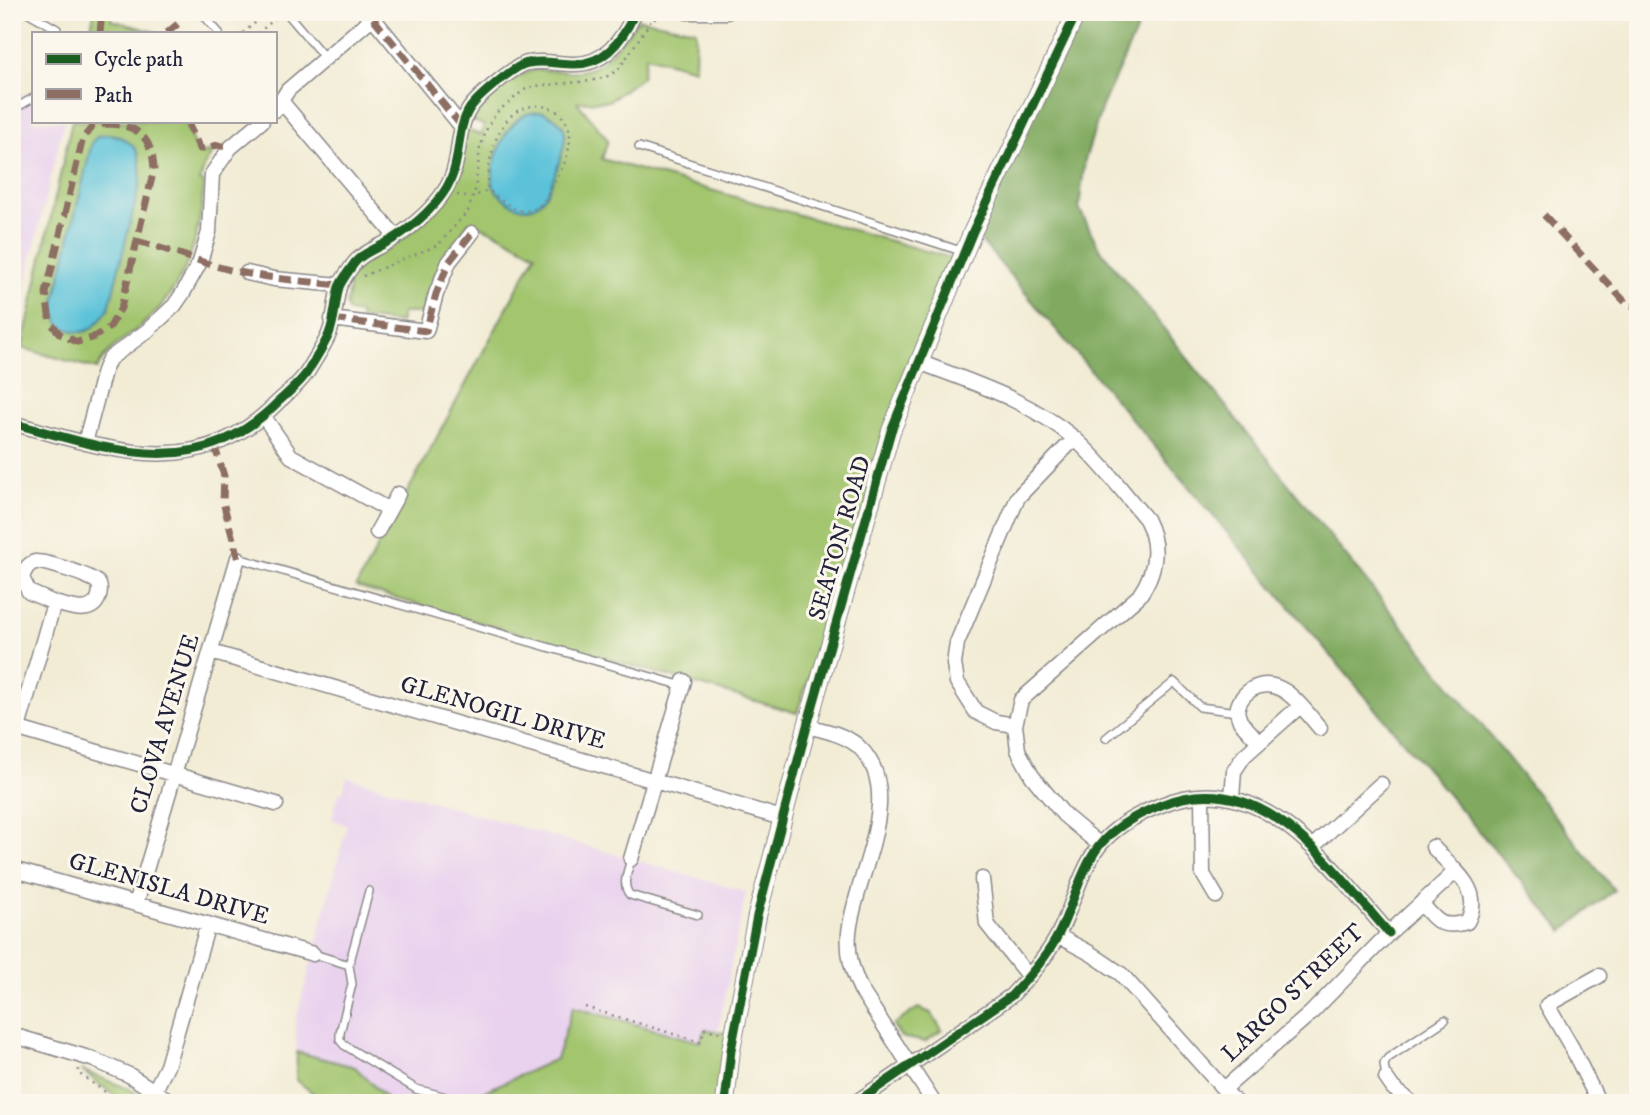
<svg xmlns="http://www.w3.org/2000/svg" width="1650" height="1115" font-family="'IM FELL DW Pica',serif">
  <rect width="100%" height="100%" fill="#fbf7ec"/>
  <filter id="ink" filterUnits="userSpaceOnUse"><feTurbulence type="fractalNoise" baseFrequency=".0143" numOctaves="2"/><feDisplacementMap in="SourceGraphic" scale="14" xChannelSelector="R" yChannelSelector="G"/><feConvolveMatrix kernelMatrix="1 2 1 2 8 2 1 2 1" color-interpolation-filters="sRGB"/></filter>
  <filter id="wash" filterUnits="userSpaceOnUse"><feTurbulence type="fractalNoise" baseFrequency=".00686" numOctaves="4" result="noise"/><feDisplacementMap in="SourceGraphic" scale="28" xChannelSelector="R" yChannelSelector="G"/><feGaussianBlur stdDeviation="1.57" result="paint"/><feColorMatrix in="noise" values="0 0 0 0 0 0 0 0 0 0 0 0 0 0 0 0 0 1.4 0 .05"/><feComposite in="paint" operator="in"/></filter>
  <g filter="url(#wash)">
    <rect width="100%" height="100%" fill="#f2ecd5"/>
    <!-- built -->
    <path fill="#e9d2ee" d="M12,92L33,96V121H64L12,341Z
      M347,777L746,892L719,1026L711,1103H326L296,1080L297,1052L295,1023L347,826L332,819L339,793L343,792Z"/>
    <!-- green -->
    <path fill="#a2c56e" stroke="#627454" stroke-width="2" d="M94,12H112L111,20L159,33H90Z
      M639,19L696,30L695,69L646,56L642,77L609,101L577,102L608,140L602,159L961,261L891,431L797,713L356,587L536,254L497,233L469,222C451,253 430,278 422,313H402L400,323L360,318V314L349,312L346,306L349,288L347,279L361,265L404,238L435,211L466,130L481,135L484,125L470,120C482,102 515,72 537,70C557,69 577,76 596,66C607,60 630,30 639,19Z
      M72,121H184L196,150L203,153L213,151L205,165L200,181L204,183C200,238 187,286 143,324C126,339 107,348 97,369L22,348Z
      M573,1007L700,1042L705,1029L734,1035L725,1103H472L474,1096L556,1059Z
      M918,1008L931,1013L942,1030L925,1042L901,1037L893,1025Z
      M297,1052L355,1067L391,1103H326L296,1080Z
      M81,1070L129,1089L150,1102L124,1103Z"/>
    <!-- forest -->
    <path fill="#81aa61" stroke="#52664e" stroke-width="2" d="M1077,12H1145L1102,106L1085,160L1079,208L1099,248L1614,890L1563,931L973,231Z"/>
    <!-- water -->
    <path fill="#5bc2d9" stroke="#3e728a" stroke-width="2" d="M543,112C551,116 560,120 564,129C569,141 551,190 542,200C527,218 502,201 493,186C490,164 504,123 527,114C531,112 538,113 543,112Z
      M111,134C139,142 142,156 140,183L109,308C95,328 85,341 60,325L55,312V300L92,142L98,136Z"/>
  </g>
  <g filter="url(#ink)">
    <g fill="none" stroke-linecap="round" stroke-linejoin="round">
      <defs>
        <path id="service" d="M27,12L57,29V33
          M201,12L219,33
          M286,12L325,58
          M12,110L33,98
          M639,147L964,252
          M12,171H16L12,187
          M238,558L683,686
          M1106,738L1174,682L1200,707L1237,712
          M631,859C628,871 621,885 630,895L698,915
          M314,954L349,965L352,984L340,1033V1040L344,1045L416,1089L461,1101
          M349,965L369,891
          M1386,1078L1384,1064L1388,1058L1445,1020"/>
        <path id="minor" d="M686,12H727
          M373,18L462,127
          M281,101L396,237
          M275,110L288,90L379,12
          M247,273L274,279L340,285
          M332,319L426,331L436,294L449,262L472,233
          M919,362C973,383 1029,400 1074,438C1101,462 1123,492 1146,519C1160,546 1156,572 1139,596L1021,700L1015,725L1018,750L1032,776L1064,815L1100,845
          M264,417L291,456L389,510
          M12,423C109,449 197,485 279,401C289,392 301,382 308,371C315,359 324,346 329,334C335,319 335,302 339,287C342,280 348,272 353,265C361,253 380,247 393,239C414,226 441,203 451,179C461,157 456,129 470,108C478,97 515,65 528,63C544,60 559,64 575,64C606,64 624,38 635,12
          M85,443L104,371L109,359L147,331L174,306L183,293L200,262L209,232L212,174L230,148L262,121
          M377,532L398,494
          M211,652L782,818
          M1015,725L996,722L976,712L957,682L954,664L957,643L1018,497L1074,439
          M807,726C823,730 843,734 857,745C909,791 854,877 849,933C847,954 852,971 861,990L934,1103
          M12,727L276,804
          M18,728L54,603L29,592L22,578C24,571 27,564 35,562C44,561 93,576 98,583C101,587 100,594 98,599C90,616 68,606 54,603
          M1259,742L1240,721L1237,712C1238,701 1244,694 1252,689C1281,673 1303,709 1320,728
          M1202,796L1203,874L1216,896
          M1232,798L1234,771L1244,756L1300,706
          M1312,847L1381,784
          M631,859L684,681
          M12,869L313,954
          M982,879L987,924L1029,977
          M1421,903C1437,922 1441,929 1467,922C1485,889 1453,870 1433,847
          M136,904L238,558
          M1058,936L1090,953L1121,974L1236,1103
          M12,1035L92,1059L129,1075L173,1103
          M1386,1078L1393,1088L1412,1103
          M1224,1089L1311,1013L1389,933L1455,872
          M155,1090L167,1066L208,924
          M855,1103L1011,996C1028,978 1048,956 1059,933C1073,905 1080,871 1099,846C1115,826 1138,814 1161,805C1262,763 1331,868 1389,933
          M1599,1103L1572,1048L1547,1005L1599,976"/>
        <path id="tertiary" d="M725,1103L731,1050L757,916L807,726L891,431L973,231L1077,12"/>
      </defs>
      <!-- service casing -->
      <use href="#service" stroke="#8a8788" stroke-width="10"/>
      <!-- minor casing -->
      <use href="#minor" stroke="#8a8788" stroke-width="17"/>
      <!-- tertiary casing -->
      <use href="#tertiary" stroke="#8a8788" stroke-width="20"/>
      <!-- path -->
      <path stroke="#8a8788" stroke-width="2.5" stroke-dasharray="2 5" stroke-linecap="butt" d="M243,33L268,12
        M258,33L277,17
        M457,195L473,197L488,190C487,166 493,132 512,115C534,96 571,107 570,139C569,156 562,169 554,184C534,224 518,214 488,190
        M363,276L438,245L468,211L475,190L480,148L488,126L496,113L524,90L534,86L590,81L606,77L618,70L653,18L657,20L660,12
        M585,1007L700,1042L705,1029L719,1032
        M79,1069L78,1073L121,1103
        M109,1095L111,1103"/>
      <!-- service -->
      <use href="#service" stroke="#fff" stroke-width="7"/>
      <!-- minor -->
      <use href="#minor" stroke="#fff" stroke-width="14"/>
      <!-- tertiary -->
      <use href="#tertiary" stroke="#fff" stroke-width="18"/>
      <!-- quiet -->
      <path stroke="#8d6e63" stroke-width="7" stroke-dasharray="14 7" stroke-linecap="butt" d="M373,18L462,127
        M100,33L102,12
        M167,33L180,22V12
        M187,121L200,149L218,145L230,148
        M105,124C137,124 152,136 154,169L121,308L110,327L92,338L77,342L60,334L50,322L46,293L83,138L93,126Z
        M1544,215L1628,305L1638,306
        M137,241C158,247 179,254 200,261C244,277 293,280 340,285
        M332,319L426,331L436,294L449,262L472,233
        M214,444L224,476L223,502L238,558"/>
      <defs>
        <path id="cycleway" d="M12,423C109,449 197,485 279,401C289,392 301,382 308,371C315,359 324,346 329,334C335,319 335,302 339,287C342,280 348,272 353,265C361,253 380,247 393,239C414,226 441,203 451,179C461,157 456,129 470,108C478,97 515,65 528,63C544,60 559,64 575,64C606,64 624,38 635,12
          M725,1103L731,1050L757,916L807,726L891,431L973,231L1077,12
          M855,1103L1011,996C1028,978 1048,956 1059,933C1073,905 1080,871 1099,846C1115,826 1138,814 1161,805C1262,763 1331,868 1389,933"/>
      </defs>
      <!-- cycleway casing -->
      <use href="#cycleway" stroke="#fbf7ec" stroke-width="13"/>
      <!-- cycleway -->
      <use href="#cycleway" stroke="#1b5e20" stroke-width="9"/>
    </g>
  </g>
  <g text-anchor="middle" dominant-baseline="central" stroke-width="6" stroke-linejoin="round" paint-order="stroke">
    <!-- street labels -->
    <g font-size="24" fill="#22223b" stroke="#fbf7ec">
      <text transform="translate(840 538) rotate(-74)">SEATON ROAD</text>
      <text transform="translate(503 713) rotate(16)">GLENOGIL DRIVE</text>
      <text transform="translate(165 724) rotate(-73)">CLOVA AVENUE</text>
      <text transform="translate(169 889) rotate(16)">GLENISLA DRIVE</text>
      <text transform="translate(1293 993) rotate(-44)">LARGO STREET</text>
    </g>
  </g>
  <!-- margin -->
  <rect width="1650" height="1115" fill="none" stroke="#fbf7ec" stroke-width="42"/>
  <!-- legend -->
  <rect x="32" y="32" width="245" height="91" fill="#fbf7ec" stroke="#a4a2a5" stroke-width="2"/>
  <rect x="46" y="54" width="35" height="10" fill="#1b5e20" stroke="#a4a2a5" stroke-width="2"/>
  <text x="94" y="66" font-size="21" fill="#22223b">Cycle path</text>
  <rect x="46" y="89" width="35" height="10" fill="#8d6e63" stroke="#a4a2a5" stroke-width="2"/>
  <text x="94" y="102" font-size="21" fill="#22223b">Path</text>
</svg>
